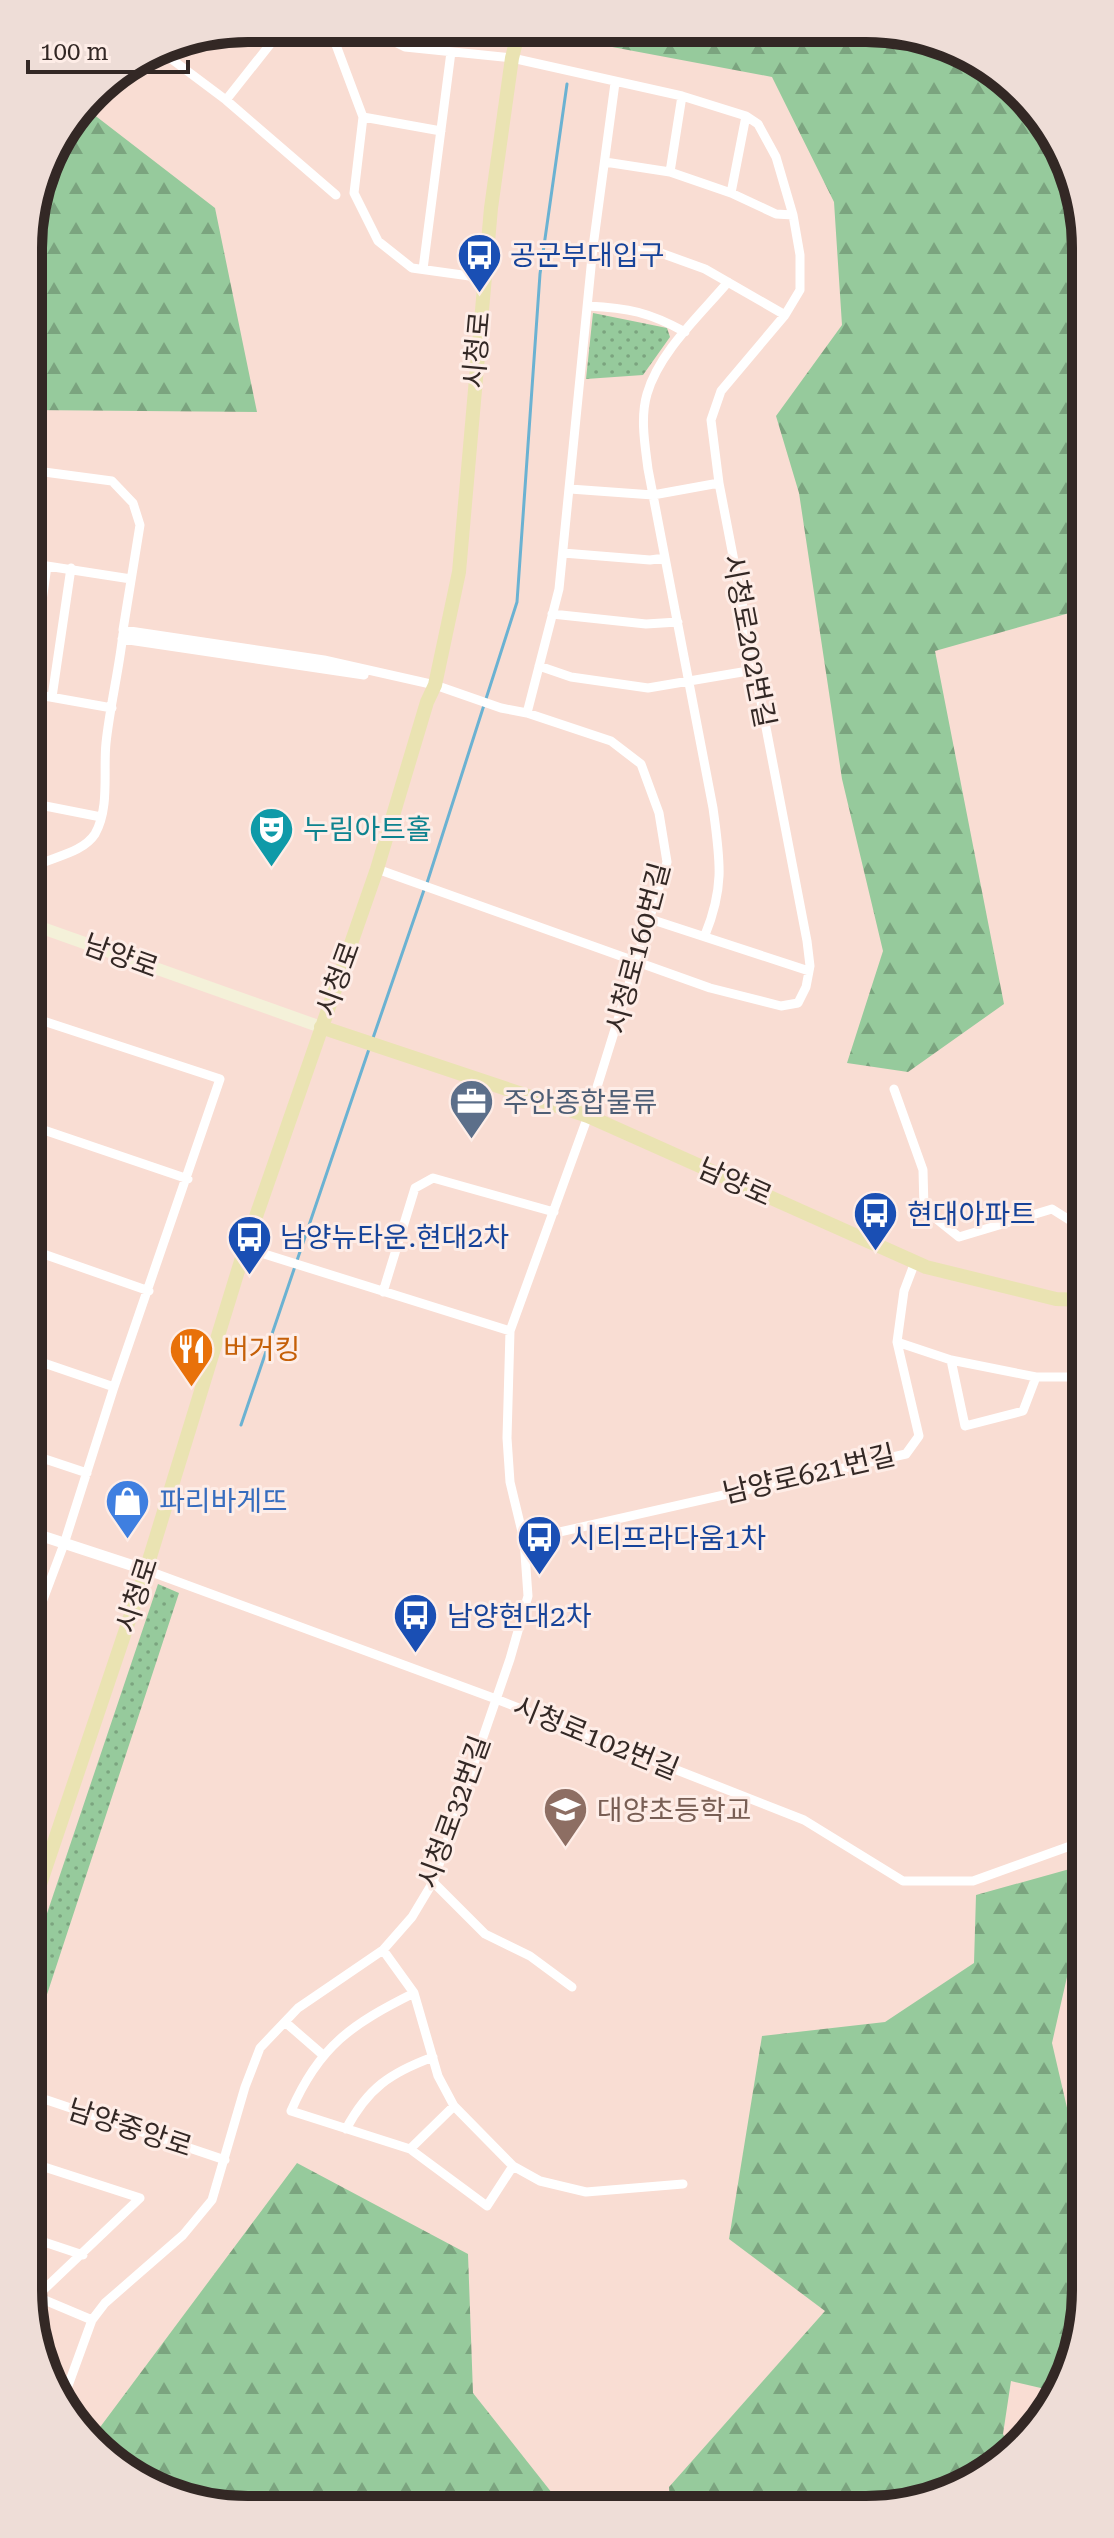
<svg xmlns="http://www.w3.org/2000/svg" width="1114" height="2538" font-family="'Roboto Serif','Noto Sans KR',serif">
  <defs>
    <pattern id="forest-firs" width="22" height="20" patternUnits="userSpaceOnUse" patternTransform="scale(2)"><rect width="22" height="20" fill="#96ca9c"/><path d="M5 1l3.5 6h-7zM16 11l3.5 6h-7z" fill="#7ba47f"/></pattern>
    <pattern id="park-dots" width="8" height="8" patternUnits="userSpaceOnUse" patternTransform="scale(2)"><rect width="8" height="8" fill="#96ca9c"/><path d="M2 2h.1M6 6h.1" fill="none" stroke="#7ba47f" stroke-width="1.8" stroke-linecap="round"/></pattern>
  </defs>
  <rect width="100%" height="100%" fill="#f9ddd3"/>
  <!-- forest -->
  <path fill="url(#forest-firs)" d="M545,30L908,32L1011,83L1078,191L1080,610L935,651L1004,1004L908,1072L847,1063L883,951L842,779L799,493L776,416L842,325L834,202L772,77L543,34Z
    M84,107L215,208L257,412L29,410V233L51,150Z
    M1084,1865V1902L1052,2043L1077,2151L1085,2157C1085,2230 1098,2328 1058,2392L1011,2381L1003,2434L1011,2448L923,2502L670,2504L669,2487L825,2311L729,2239L762,2036L885,2022L974,1963L976,1895Z
    M297,2163L468,2254L473,2393L552,2493L543,2504L206,2506L103,2455L92,2438Z"/>
  <!-- park -->
  <path fill="url(#park-dots)" d="M593,313L667,328L670,337L643,375L586,379Z
    M158,1584L179,1593L35,2031L34,1952Z"/>
  <g fill="none" stroke-linecap="round" stroke-linejoin="round">
    <!-- stream -->
    <path stroke="#6bb2d2" stroke-width="3" d="M427,883L517,602L540,274L567,84
      M373,1038L424,890
      M241,1425L369,1049"/>
    <!-- minor -->
    <path stroke="#fff" stroke-width="9" d="M330,29L363,117L354,193L378,241L412,268L484,278
      M369,29L405,47L512,58L682,96L746,116L758,124L776,157L793,215L800,255V290L785,315L721,391L711,420L719,483L807,941L810,966L806,987L798,1003L781,1006L710,988L377,869
      M158,49L226,100L336,195
      M226,100L283,28
      M363,117L441,131
      M605,162L670,172L731,193L776,214L793,215
      M670,172L682,96
      M731,193L746,116
      M593,247L658,252L705,269L785,315
      M423,269L451,52
      M588,306C628,308 649,312 685,332
      M29,470L112,481L133,503L140,525L123,630L324,660L435,685L501,708L527,713L611,741L641,764L659,813L667,862L588,1116L510,1331L507,1438L510,1482L524,1540L528,1596L510,1659L433,1882L412,1917L383,1950L298,2008L260,2048L245,2087L212,2200L183,2235L105,2303L92,2320L65,2394
      M570,489L653,495L719,483
      M563,553L650,560L665,558
      M30,574L47,566L131,579
      M552,614L646,624L678,622
      M122,639L364,675
      M539,666L571,677L648,688L754,670
      M30,684L47,566
      M30,691L39,695L112,708
      M52,697L71,568
      M527,713L559,589L593,247L615,83
      M30,803L101,817
      M31,868C50,857 82,854 95,834C110,808 103,771 106,743C110,706 119,670 123,634
      M650,919L809,971
      M705,935C725,886 720,860 713,808L648,469C645,445 640,418 647,394C659,352 700,315 728,282
      M31,1017L220,1079L114,1387L64,1544L38,1613
      M894,1089L923,1170L924,1209L959,1237L1052,1209L1082,1228
      M32,1126L188,1179
      M245,1248L510,1331
      M32,1250L149,1291
      M383,1292L415,1188L433,1178L554,1212
      M897,1342L904,1291L915,1262
      M32,1359L114,1387
      M951,1360L1036,1377
      M33,1455L87,1473
      M524,1540L906,1454L919,1436L897,1342L951,1360L965,1426L1023,1411L1036,1377H1082
      M146,1570L496,1699L804,1820L903,1881H973L1084,1841
      M33,1612L38,1613L33,1628
      M433,1882L485,1934L530,1956L572,1987
      M383,1950L414,1993L438,2076L454,2106L513,2166L540,2181L586,2192L683,2184
      M414,1993C352,2024 319,2046 291,2111L410,2149L487,2206L513,2166
      M285,2022L323,2055
      M35,2096L225,2160
      M346,2129C368,2088 390,2073 433,2057
      M35,2136L40,2120
      M410,2149L454,2106
      M35,2164L140,2198L36,2297
      M35,2239L83,2255
      M35,2296L92,2320"/>
    <!-- tertiary -->
    <path stroke="#fff" stroke-width="11" d="M33,1533L146,1570"/>
    <!-- secondary -->
    <path stroke="#f4f1d9" stroke-width="12" d="M31,924L321,1027"/>
    <!-- primary -->
    <path stroke="#eae3b2" stroke-width="14" d="M321,1027L588,1116L926,1267L1056,1299L1082,1300
      M34,1902L146,1570L245,1248L377,869L427,702L435,685L459,572L491,208L512,58L519,30"/>
  </g>
  <!-- icons -->
  <defs>
    <symbol id="bus-pin" viewBox="-11 -11 22 30"><path d="M0 17L-7.5 6A9.5 9.5 0 1 1 7.5 6Z" fill="#1a4fb4" stroke="#feede7"/><path d="M-5-6H5V4H4V6H2V4H-2V6H-4V4H-5ZM-3.5-4V0h7V-4ZM-3.5 1.2v1.5H-2V1.2ZM2 1.2v1.5H3.5V1.2Z" fill="#fff"/></symbol>
    <symbol id="theatre-pin" viewBox="-11 -11 22 30"><path d="M0 17L-7.5 6A9.5 9.5 0 1 1 7.5 6Z" fill="#0f9aa8" stroke="#feede7"/><path d="M-5-5.5Q0-4 5-5.5V0Q5 5 0 6Q-5 5-5 0ZM-3.3-2.5H-1v1.5H-3.3ZM1-2.5H3.3v1.5H1ZM-2.8 1Q0 5.5 2.8 1Z" fill="#fff"/></symbol>
    <symbol id="office-pin" viewBox="-11 -11 22 30"><path d="M0 17L-7.5 6A9.5 9.5 0 1 1 7.5 6Z" fill="#5c6f8a" stroke="#feede7"/><path d="M-6-3h4V-5.5h4V-3h4V5H-6ZM-1-4.5V-3h2v-1.5ZM-6 0V1H6V0Z" fill="#fff"/></symbol>
    <symbol id="restaurant-pin" viewBox="-11 -11 22 30"><path d="M0 17L-7.5 6A9.5 9.5 0 1 1 7.5 6Z" fill="#e8710a" stroke="#feede7"/><path d="M-5-6h1v4h1v-4h1v4h1v-4h1v5L-1.5 .5V6h-2V.5L-5-1ZM5-6V6H3V1.5H1.5Q1.5-4 5-6Z" fill="#fff"/></symbol>
    <symbol id="shop-pin" viewBox="-11 -11 22 30"><path d="M0 17L-7.5 6A9.5 9.5 0 1 1 7.5 6Z" fill="#3f7fe0" stroke="#feede7"/><path d="M-5-2.5h2.3a2.7 3.5 0 0 1 5.4 0H5L5.5 6h-11ZM-1.5-2.5h3a1.5 2.3 0 0 0-3 0Z" fill="#fff"/></symbol>
    <symbol id="school-pin" viewBox="-11 -11 22 30"><path d="M0 17L-7.5 6A9.5 9.5 0 1 1 7.5 6Z" fill="#8d6e63" stroke="#feede7"/><path d="M0-5L7-2L0 1L-7-2ZM-4 1L0 2.5L4 1V4Q0 6-4 4Z" fill="#fff"/></symbol>
  </defs>
  <g fill-rule="evenodd">
    <use href="#bus-pin" x="454" y="230" width="51" height="69"/>
    <use href="#theatre-pin" x="246" y="804" width="51" height="69"/>
    <use href="#office-pin" x="446" y="1076" width="51" height="69"/>
    <use href="#bus-pin" x="850" y="1188" width="51" height="69"/>
    <use href="#bus-pin" x="224" y="1212" width="51" height="69"/>
    <use href="#restaurant-pin" x="166" y="1324" width="51" height="69"/>
    <use href="#shop-pin" x="102" y="1476" width="51" height="69"/>
    <use href="#bus-pin" x="514" y="1512" width="51" height="69"/>
    <use href="#bus-pin" x="390" y="1590" width="51" height="69"/>
    <use href="#school-pin" x="540" y="1784" width="51" height="69"/>
  </g>
  <g text-anchor="middle" dominant-baseline="central" stroke-width="6" stroke-linejoin="round" paint-order="stroke">
    <!-- transit labels -->
    <g font-size="28" fill="#164399" stroke="#feede7" text-anchor="start">
      <text x="510" y="255">공군부대입구</text>
      <text x="907" y="1214">현대아파트</text>
      <text x="280" y="1237">남양뉴타운.현대2차</text>
      <text x="570" y="1538">시티프라다움1차</text>
      <text x="447" y="1616">남양현대2차</text>
    </g>
    <!-- street labels -->
    <g font-size="28" fill="#332825" stroke="#feede7">
      <text transform="translate(477 350) rotate(-85)">시청로</text>
      <text transform="translate(749 641) rotate(79)">시청로202번길</text>
      <text transform="translate(638 948) rotate(-75)">시청로160번길</text>
      <text transform="translate(121 956) rotate(20)">남양로</text>
      <text transform="translate(338 979) rotate(-70)">시청로</text>
      <text transform="translate(735 1182) rotate(24)">남양로</text>
      <text transform="translate(809 1474) rotate(-13)">남양로621번길</text>
      <text transform="translate(137 1595) rotate(-72)">시청로</text>
      <text transform="translate(596 1738) rotate(22)">시청로102번길</text>
      <text transform="translate(454 1812) rotate(-70)">시청로32번길</text>
      <text transform="translate(130 2128) rotate(18)">남양중앙로</text>
    </g>
    <!-- culture labels -->
    <g font-size="28" fill="#0d838f" stroke="#feede7" text-anchor="start">
      <text x="303" y="829">누림아트홀</text>
    </g>
    <!-- service labels -->
    <g font-size="28" fill="#4e5e75" stroke="#feede7" text-anchor="start">
      <text x="503" y="1102">주안종합물류</text>
    </g>
    <!-- food labels -->
    <g font-size="28" fill="#c56008" stroke="#feede7" text-anchor="start">
      <text x="223" y="1349">버거킹</text>
    </g>
    <!-- shop labels -->
    <g font-size="28" fill="#366cbe" stroke="#feede7" text-anchor="start">
      <text x="159" y="1501">파리바게뜨</text>
    </g>
    <!-- education labels -->
    <g font-size="28" fill="#785e54" stroke="#feede7" text-anchor="start">
      <text x="597" y="1810">대양초등학교</text>
    </g>
  </g>
  <!-- crop -->
  <path d="M0 0H1114V2538H0ZM248 42H866A206 206 0 0 1 1072 248V2290A206 206 0 0 1 866 2496H248A206 206 0 0 1 42 2290V248A206 206 0 0 1 248 42Z" fill="#eeddd7" fill-rule="evenodd"/>
  <path fill="none" stroke="#332825" stroke-width="10" d="M248 42H866A206 206 0 0 1 1072 248V2290A206 206 0 0 1 866 2496H248A206 206 0 0 1 42 2290V248A206 206 0 0 1 248 42Z"/>
  <!-- scale -->
  <path d="M28 60v12h160v-12" fill="none" stroke="#332825" stroke-width="4"/>
  <text x="40" y="60" font-size="24" fill="#332825" stroke="#feede7" stroke-width="6" paint-order="stroke">100 m</text>
</svg>
